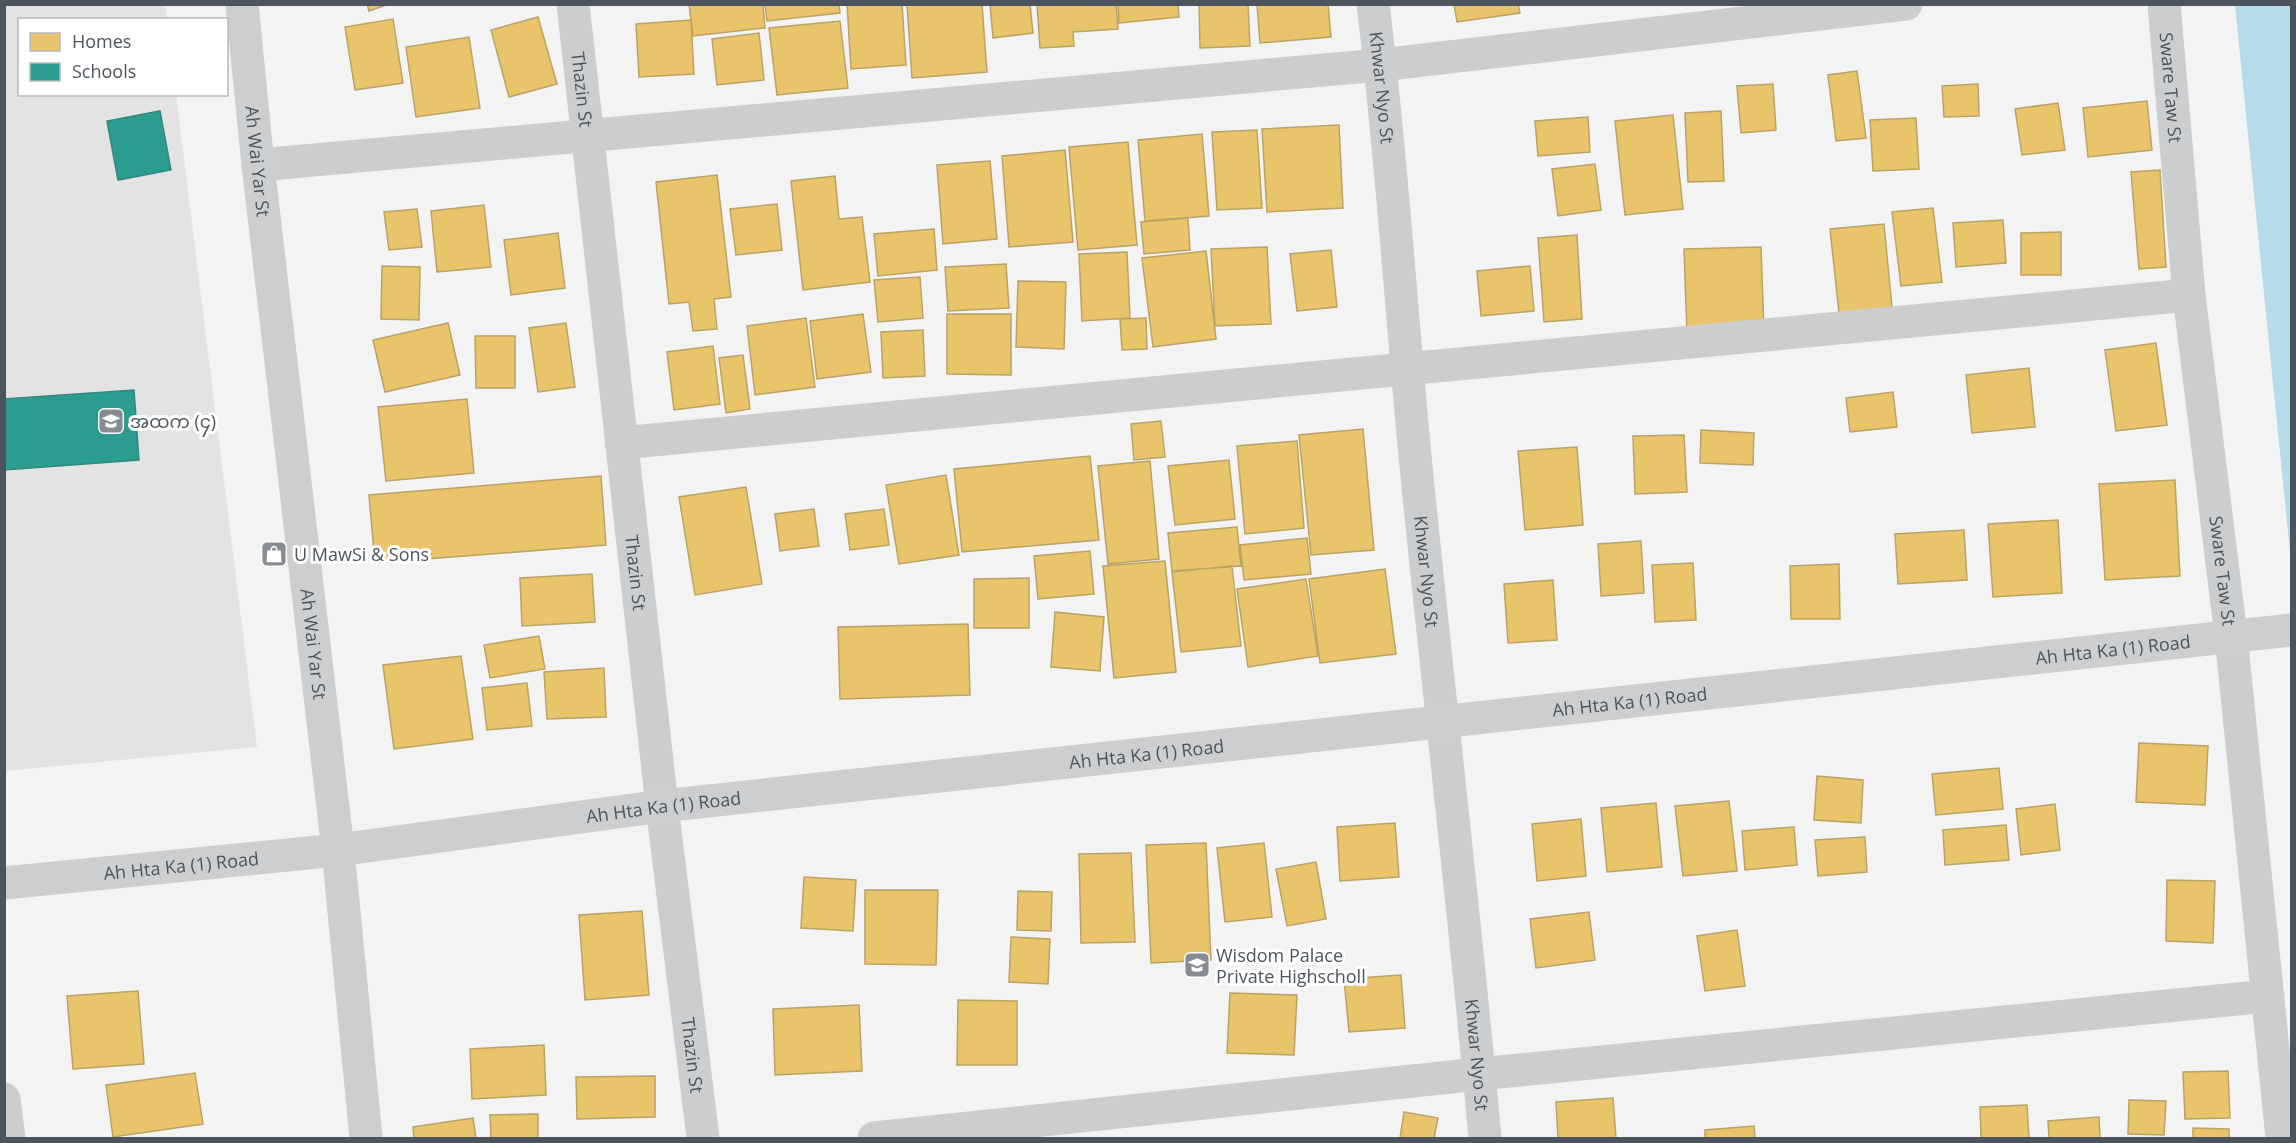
<svg xmlns="http://www.w3.org/2000/svg" width="2296" height="1143" font-family="'Open Sans','Noto Sans Myanmar',sans-serif">
  <rect width="100%" height="100%" fill="#f3f3f3"/>
  <!-- education -->
  <path fill="#e4e3e3" d="M5,5H165L167,19L20,20V94L176,95L257,747L5,771Z"/>
  <!-- water -->
  <path fill="#b5dce8" d="M2235,5H2291V562Z"/>
  <!-- homes -->
  <path fill="#e9c46a" stroke="#baa366" stroke-width="1.5" d="M367,4H389L369,11Z
    M689,4H763L765,28L693,36Z
    M765,4H839L840,13L767,21Z
    M847,4H902L906,65L851,69Z
    M907,4H982L987,72L912,78Z
    M990,4H1030L1033,33L993,38Z
    M1037,4H1116L1118,29L1073,32L1074,46L1040,48Z
    M1118,4H1178L1179,17L1119,23Z
    M1199,4H1248L1250,46L1200,48Z
    M1257,4H1328L1331,37L1260,43Z
    M1454,4H1518L1520,13L1457,22Z
    M538,17L557,84L509,97L491,30Z
    M393,19L403,83L355,90L345,27Z
    M691,20L694,74L639,77L636,24Z
    M840,21L848,88L777,95L769,28Z
    M759,33L764,80L717,85L712,39Z
    M469,37L480,108L416,117L406,47Z
    M1857,71L1866,138L1836,141L1828,75Z
    M1773,84L1776,130L1741,133L1737,86Z
    M1978,84L1979,116L1944,117L1942,86Z
    M2147,101L2152,150L2088,157L2083,108Z
    M2058,103L2065,150L2022,155L2015,109Z
    M1721,111L1724,181L1688,182L1685,113Z
    M1673,115L1683,209L1625,215L1615,121Z
    M1588,117L1590,152L1538,156L1535,121Z
    M1916,118L1919,169L1873,171L1870,120Z
    M1339,125L1343,208L1267,212L1262,129Z
    M1257,130L1262,208L1217,210L1212,132Z
    M1202,134L1209,216L1145,221L1138,140Z
    M1128,142L1137,245L1078,250L1069,147Z
    M1065,150L1073,242L1009,247L1002,156Z
    M990,161L997,239L943,244L937,165Z
    M1595,164L1601,210L1558,216L1552,169Z
    M2160,170L2166,267L2139,269L2131,172Z
    M717,175L731,297L714,299L717,329L693,331L689,302L669,304L656,182Z
    M835,176L839,219L862,217L870,282L803,290L791,181Z
    M777,204L782,250L736,255L730,209Z
    M484,205L491,267L437,272L431,211Z
    M1933,208L1942,282L1901,286L1892,212Z
    M417,209L422,247L389,250L384,212Z
    M1188,218L1190,250L1144,254L1141,222Z
    M2003,220L2006,263L1956,267L1953,223Z
    M1884,224L1893,318L1840,322L1830,229Z
    M934,229L937,270L878,276L874,234Z
    M2061,232V275H2021V233Z
    M558,233L565,288L511,295L504,240Z
    M1577,235L1582,319L1544,322L1538,238Z
    M1267,247L1271,324L1215,326L1211,249Z
    M1761,247L1764,332L1687,334L1684,249Z
    M1331,250L1337,307L1297,311L1290,254Z
    M1206,251L1216,339L1153,347L1142,258Z
    M1127,252L1130,318L1082,321L1079,254Z
    M1006,264L1009,308L948,311L945,267Z
    M382,266L420,267L419,320L381,319Z
    M1530,266L1534,311L1481,316L1477,271Z
    M920,277L923,318L878,322L874,280Z
    M1018,281L1066,282L1064,349L1016,347Z
    M863,314L871,372L817,379L810,321Z
    M947,314H1011V375L947,374Z
    M806,318L815,387L755,395L747,326Z
    M1146,318L1147,349L1122,350L1120,319Z
    M448,323L460,375L385,392L373,340Z
    M566,323L575,387L538,392L529,328Z
    M923,330L925,376L883,378L881,332Z
    M475,336H515V388H476Z
    M2156,343L2167,425L2116,431L2105,350Z
    M713,346L720,404L674,410L667,352Z
    M743,355L750,409L726,413L719,358Z
    M2029,368L2035,427L1972,433L1966,375Z
    M1893,392L1897,427L1850,432L1846,398Z
    M467,399L474,473L386,481L378,407Z
    M1161,421L1165,457L1134,460L1131,424Z
    M1363,429L1374,550L1311,555L1299,435Z
    M1701,430L1754,433L1753,465L1700,463Z
    M1684,435L1687,492L1635,494L1633,436Z
    M1297,441L1304,528L1245,534L1237,446Z
    M1577,447L1583,525L1525,530L1518,451Z
    M1090,456L1099,540L962,552L954,469Z
    M1229,460L1235,519L1175,525L1168,466Z
    M1150,461L1159,559L1108,564L1098,466Z
    M946,475L959,555L899,564L886,485Z
    M601,476L606,545L375,563L369,495Z
    M2175,480L2180,576L2105,580L2099,484Z
    M746,487L762,584L695,595L679,497Z
    M814,509L819,546L780,551L775,514Z
    M884,509L889,545L850,550L845,514Z
    M2058,520L2062,593L1993,597L1988,524Z
    M1237,527L1241,566L1172,571L1168,533Z
    M1964,530L1967,580L1898,584L1895,534Z
    M1307,538L1311,574L1244,580L1240,545Z
    M1641,541L1644,593L1601,596L1598,544Z
    M1090,551L1094,594L1038,599L1034,556Z
    M1165,561L1176,672L1114,678L1103,566Z
    M1693,563L1696,620L1655,622L1652,565Z
    M1839,564L1840,619H1791L1790,566Z
    M1232,566L1241,646L1181,652L1172,572Z
    M1385,569L1396,654L1320,663L1309,579Z
    M592,574L595,622L522,626L520,578Z
    M1029,578V628H974V579Z
    M1306,579L1318,656L1248,667L1237,589Z
    M1553,580L1557,640L1508,643L1504,584Z
    M1055,612L1104,617L1100,671L1051,667Z
    M968,624L970,695L840,699L838,627Z
    M539,636L545,669L490,678L484,645Z
    M461,656L473,739L394,749L383,665Z
    M604,668L606,717L547,719L544,672Z
    M527,683L532,726L487,730L482,688Z
    M2139,743L2208,746L2205,805L2136,802Z
    M1999,768L2003,809L1936,815L1932,774Z
    M1817,776L1863,780L1861,823L1814,820Z
    M1729,801L1737,871L1683,876L1675,806Z
    M1656,803L1662,867L1607,872L1601,808Z
    M2055,804L2060,850L2021,855L2016,809Z
    M1581,819L1586,876L1537,881L1532,824Z
    M1395,823L1399,877L1340,881L1337,827Z
    M2006,825L2009,860L1945,865L1943,830Z
    M1794,827L1797,865L1745,870L1742,831Z
    M1865,837L1867,872L1818,876L1815,840Z
    M1206,843L1211,960L1151,963L1146,845Z
    M1264,843L1272,917L1225,922L1217,848Z
    M1131,853L1135,942L1081,943L1079,854Z
    M1316,862L1326,919L1287,926L1276,869Z
    M804,877L856,880L853,931L801,928Z
    M2167,880L2215,881L2213,943L2166,941Z
    M865,890H938L936,965L865,964Z
    M1018,891L1052,892L1051,931L1017,930Z
    M642,911L649,995L585,1000L579,915Z
    M1589,912L1595,960L1536,968L1530,919Z
    M1737,930L1745,986L1705,991L1697,936Z
    M1011,937L1050,939L1048,984L1009,982Z
    M1401,975L1405,1028L1349,1032L1344,979Z
    M138,991L144,1064L73,1069L67,996Z
    M1230,993L1297,995L1294,1055L1227,1053Z
    M958,1000L1017,1001V1065H957Z
    M859,1005L862,1071L775,1075L773,1009Z
    M544,1045L546,1095L472,1099L470,1049Z
    M2228,1071L2230,1118L2185,1119L2183,1072Z
    M195,1073L203,1124L113,1137L106,1085Z
    M655,1076V1117L577,1119L576,1077Z
    M1613,1098L1616,1138H1558L1556,1102Z
    M2129,1100L2166,1101L2164,1135L2128,1134Z
    M2027,1105L2029,1138H1981L1980,1107Z
    M1404,1112L1438,1118L1434,1138H1400Z
    M538,1114V1138H491L490,1115Z
    M2099,1117L2100,1138H2049L2048,1121Z
    M473,1118L476,1138H414L413,1127Z
    M1754,1126L1755,1138H1705V1130Z
    M2193,1128L2229,1129V1138H2193Z"/>
  <!-- schools -->
  <path fill="#2a9d8f" stroke="#348780" stroke-width="1.5" d="M160,111L171,170L118,180L107,121Z
    M134,390L139,460L4,470V399Z"/>
  <g fill="none" stroke-linecap="round" stroke-linejoin="round">
    <!-- street -->
    <g stroke="#cbcdcf" stroke-width="33">
      <path id="s1" d="M573,4L662,806L703,1138"/>
      <path id="s2" d="M1373,4C1392,158 1401,312 1416,466C1438,690 1465,914 1485,1138"/>
      <path id="s3" d="M2164,4L2189,295L2231,636L2282,1138"/>
      <path d="M258,165L1380,65L1906,4"/>
      <path d="M621,443L2189,295"/>
      <path d="M4,1099L9,1138"/>
      <path d="M874,1138L1479,1074L2268,996"/>
    </g>
    <!-- secondary -->
    <g stroke="#ccced0" stroke-width="33">
      <path id="s4" d="M242,4L258,165L338,850L366,1138"/>
      <path id="s5" d="M4,883L338,850L662,806L2292,630"/>
    </g>
  </g>
  <!-- icons -->
  <defs>
    <symbol id="school-square" viewBox="-11 -11 22 22"><rect x="-9" y="-9" width="18" height="18" rx="4" fill="#868c92" stroke="#fff"/><path d="M0-5L7-2L0 1L-7-2ZM-4 1L0 2.5L4 1V4Q0 6-4 4Z" fill="#fff"/></symbol>
    <symbol id="shop-square" viewBox="-11 -11 22 22"><rect x="-9" y="-9" width="18" height="18" rx="4" fill="#868c92" stroke="#fff"/><path d="M-5-2.5h2.3a2.7 3.5 0 0 1 5.4 0H5L5.5 6h-11ZM-1.5-2.5h3a1.5 2.3 0 0 0-3 0Z" fill="#fff"/></symbol>
  </defs>
  <g fill-rule="evenodd">
    <use href="#school-square" x="96" y="406" width="30" height="30"/>
    <use href="#shop-square" x="259" y="539" width="30" height="30"/>
    <use href="#school-square" x="1182" y="950" width="30" height="30"/>
  </g>
  <g text-anchor="middle" dominant-baseline="central" stroke-width="6" stroke-linejoin="round" paint-order="stroke">
    <!-- street labels -->
    <g font-size="18" fill="#4c555d" stroke="#fff">
      <text stroke="none"><textPath href="#s2" startOffset="84">Khwar Nyo St</textPath></text>
      <text stroke="none"><textPath href="#s3" startOffset="84">Sware Taw St</textPath></text>
      <text stroke="none"><textPath href="#s1" startOffset="86">Thazin St</textPath></text>
      <text stroke="none"><textPath href="#s4" startOffset="158">Ah Wai Yar St</textPath></text>
      <text stroke="none"><textPath href="#s3" startOffset="570">Sware Taw St</textPath></text>
      <text stroke="none"><textPath href="#s1" startOffset="572">Thazin St</textPath></text>
      <text stroke="none"><textPath href="#s2" startOffset="570">Khwar Nyo St</textPath></text>
      <text stroke="none"><textPath href="#s4" startOffset="644">Ah Wai Yar St</textPath></text>
      <text stroke="none"><textPath href="#s5" startOffset="2122">Ah Hta Ka (1) Road</textPath></text>
      <text stroke="none"><textPath href="#s5" startOffset="1636">Ah Hta Ka (1) Road</textPath></text>
      <text stroke="none"><textPath href="#s5" startOffset="1150">Ah Hta Ka (1) Road</textPath></text>
      <text stroke="none"><textPath href="#s5" startOffset="664">Ah Hta Ka (1) Road</textPath></text>
      <text stroke="none"><textPath href="#s5" startOffset="178">Ah Hta Ka (1) Road</textPath></text>
      <text stroke="none"><textPath href="#s1" startOffset="1058">Thazin St</textPath></text>
      <text stroke="none"><textPath href="#s2" startOffset="1056">Khwar Nyo St</textPath></text>
    </g>
    <!-- poi labels -->
    <g font-size="18" fill="#4c555d" stroke="#fff" text-anchor="start">
      <text x="130" y="421">အထက (၄)</text>
      <text x="294" y="554">U MawSi &amp; Sons</text>
      <text x="1216" y="955">Wisdom Palace<tspan x="1216" dy="21">Private Highscholl</tspan></text>
    </g>
  </g>
  <!-- border -->
  <rect width="2296" height="1143" fill="none" stroke="#4c555d" stroke-width="12"/>
  <!-- legend -->
  <rect x="18" y="18" width="210" height="78" fill="#ffffff" stroke="#b7bbbe" stroke-width="1.5"/>
  <rect x="30" y="33" width="30" height="18" fill="#e9c46a" stroke="#b7bbbe" stroke-width="1.5"/>
  <text x="72" y="48" font-size="18" fill="#4c555d">Homes</text>
  <rect x="30" y="63" width="30" height="18" fill="#2a9d8f" stroke="#b7bbbe" stroke-width="1.5"/>
  <text x="72" y="78" font-size="18" fill="#4c555d">Schools</text>
</svg>
